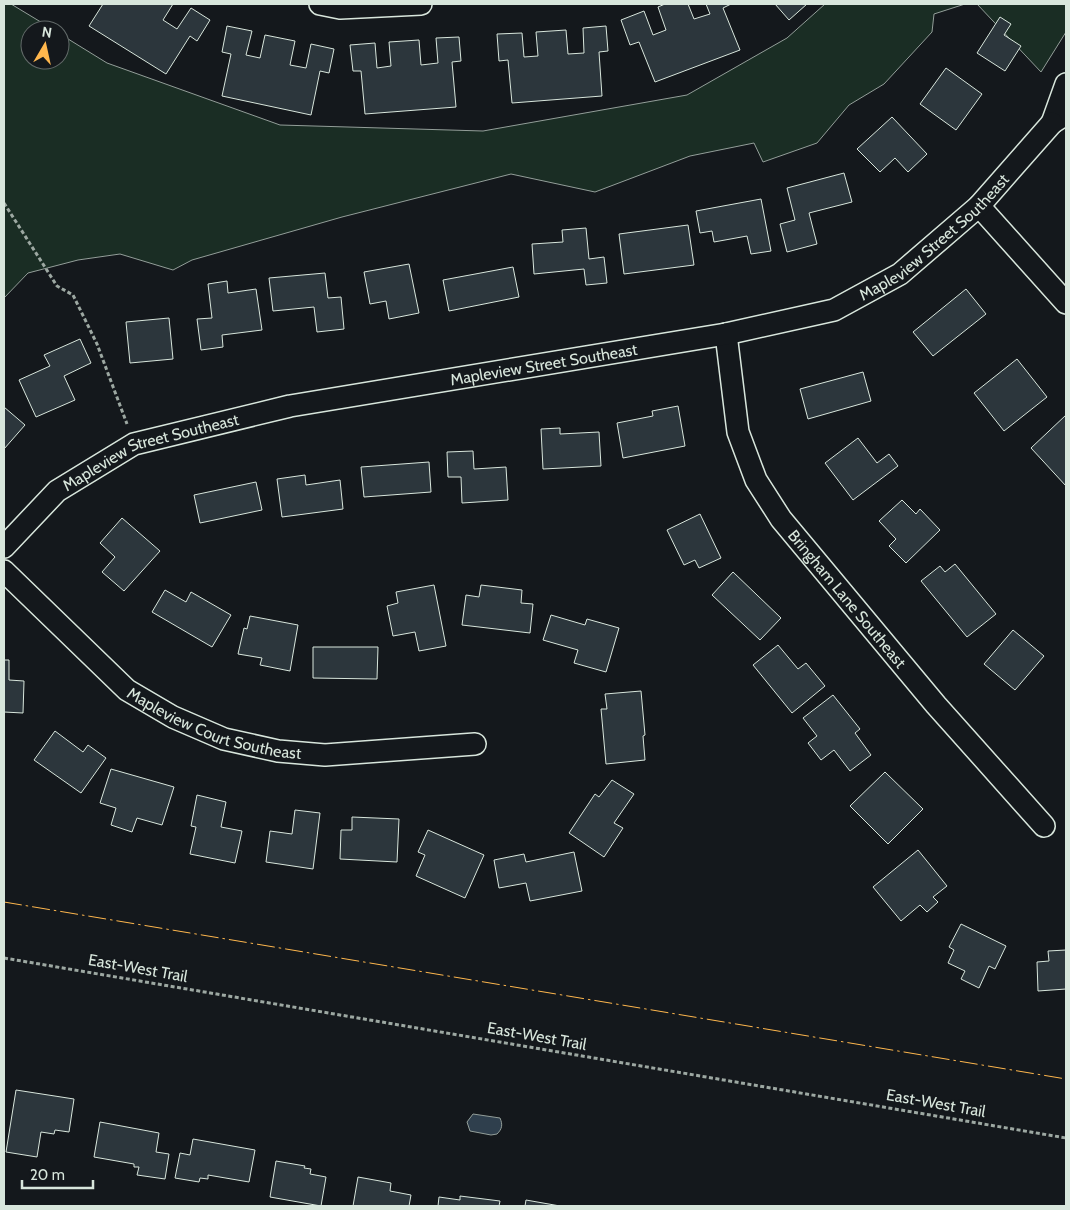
<svg xmlns="http://www.w3.org/2000/svg" width="1070" height="1210" font-family="Cabin,sans-serif">
  <rect width="100%" height="100%" fill="#14181c"/>
  <!-- green -->
  <path fill="#1a2d24" stroke="#939e99" d="M4,4H11L54,30H30V60H60V34L107,63L280,125L483,131L687,95L787,38L825,4H965L934,14L932,32L884,84L849,105L817,143L763,162L754,143L690,156L595,192L511,174L342,217L192,260L173,270L120,254L78,260L28,273L4,298Z
    M977,4H1066V32L1041,72Z"/>
  <!-- water -->
  <path fill="#2f3f4d" stroke="#939e99" d="M473,1114L500,1118C503,1125 502,1129 497,1134L491,1135L470,1131L467,1122Z"/>
  <!-- building -->
  <path fill="#2c363c" stroke="#d8e6dc" d="M103,4H173L163,20L177,29L191,8L210,20L197,41L190,36L166,74L89,26Z
    M665,4H688L694,19L710,14L706,4H731L723,8L740,50L655,82L639,42L630,45L621,20L644,11L653,35L666,30L658,7Z
    M775,4H807L789,20Z
    M1000,17L1011,24L1004,35L1021,46L1005,71L977,53Z
    M227,26L252,31L246,55L260,58L265,35L295,41L290,65L306,68L311,44L334,49L329,73L320,71L311,115L222,96L231,54L222,52Z
    M606,26L608,51L599,52L602,96L512,103L508,60L499,61L497,34L522,33L524,57L538,56L536,32L566,30L568,54L584,53L583,28Z
    M459,37L461,61L452,62L456,107L365,114L361,71H353L350,45L375,43L377,68L391,66L389,42L419,40L421,65L438,63L436,38Z
    M946,68L982,94L956,130L920,104Z
    M892,117L927,154L908,172L895,158L880,172L857,149Z
    M844,173L852,202L809,213L817,244L787,252L780,224L795,220L787,188Z
    M761,199L771,251L751,254L747,236L714,242L712,231L700,233L696,211Z
    M688,225L694,265L624,274L619,234Z
    M586,228L589,259L604,257L607,283L586,285L584,269L534,274L532,244L563,242L562,230Z
    M409,264L419,313L389,319L386,301L370,304L364,272Z
    M513,267L519,297L449,311L443,280Z
    M325,273L328,298L341,297L344,329L317,332L314,307L273,311L269,278Z
    M227,281L228,293L256,289L262,330L222,335L223,347L201,350L197,319L212,318L208,284Z
    M966,289L986,314L933,356L913,332Z
    M169,318L173,359L130,363L126,322Z
    M80,339L91,363L64,376L75,400L36,417L19,380L50,366L44,355Z
    M1017,359L1047,397L1004,431L974,393Z
    M863,372L871,401L808,419L800,389Z
    M678,406L685,446L623,458L617,423L653,416L652,411Z
    M4,407L25,425L4,449Z
    M1066,415V486L1031,448Z
    M560,428V434L599,432L601,466L543,469L541,429Z
    M858,438L877,463L889,454L898,466L853,500L825,463Z
    M473,451L474,469L506,467L508,500L462,503L461,477H448L447,452Z
    M429,462L431,492L364,497L361,467Z
    M305,475L306,485L340,480L343,509L282,517L277,479Z
    M256,482L262,510L200,523L194,495Z
    M902,500L916,514L920,509L940,530L906,563L889,546L896,539L879,521Z
    M700,514L721,558L699,568L695,560L684,565L667,530Z
    M122,518L160,551L124,591L102,572L115,557L100,543Z
    M955,564L996,614L967,637L921,581L940,566L945,572Z
    M733,572L781,618L760,640L712,595Z
    M434,585L446,646L419,651L415,632L393,636L387,606L398,603L396,592Z
    M481,585L522,590L521,603L533,604L530,633L462,625L466,595L479,597Z
    M165,590L186,602L191,592L231,615L212,647L152,612Z
    M551,615L585,625L587,619L619,628L606,672L574,663L578,650L543,640Z
    M250,616L298,625L290,671L260,665L262,658L238,654L244,628L247,629Z
    M1013,630L1044,656L1015,690L984,664Z
    M778,645L798,669L806,663L825,686L792,713L753,665Z
    M313,647H378L377,679L313,678Z
    M4,660H9V680L24,681L23,713L4,712Z
    M641,691L645,735L643,736L645,760L606,764L601,709H607L605,694Z
    M833,695L860,729L855,733L871,755L850,771L834,750L821,760L808,743L817,736L803,718Z
    M55,731L83,752L88,745L106,758L81,793L34,760Z
    M111,769L174,787L162,825L137,818L132,832L111,825L116,808L100,803Z
    M885,772L923,809L888,844L850,806Z
    M612,780L634,794L614,823L623,828L604,857L569,833L595,794L599,797Z
    M197,795L226,802L221,827L242,831L235,863L190,854L196,827L191,826Z
    M295,810L320,813L313,869L266,862L270,831L292,834Z
    M352,817L399,819L397,862L340,859L341,830H352Z
    M428,830L484,855L465,898L416,876L425,855L418,852Z
    M918,850L947,886L933,897L938,902L927,912L920,905L901,921L873,887Z
    M574,852L582,891L530,901L526,883L499,888L494,860L524,854L526,862Z
    M961,924L1006,946L995,969L989,966L979,988L961,979L965,971L948,963L954,950L949,947Z
    M1066,950V989L1038,991L1037,962L1049,961L1048,951Z
    M16,1090L74,1099L69,1132L55,1130L54,1134L41,1132L37,1157L6,1152Z
    M100,1122L159,1133L156,1152L169,1154L165,1179L137,1175L139,1167H134V1164L94,1157Z
    M193,1139L255,1150L249,1182L208,1175V1179L200,1178L199,1182L175,1178L180,1153L190,1155Z
    M276,1161L305,1166L304,1168L311,1169L310,1174L326,1177L321,1206L270,1197Z
    M358,1177L391,1183L390,1191L411,1195L409,1206H353Z
    M460,1196L500,1201L499,1206H438L439,1197L460,1200Z
    M526,1200L560,1206H525Z"/>
  <g fill="none" stroke-linecap="round" stroke-linejoin="round">
    <defs>
      <g id="minor">
        <path d="M320,4L340,8L421,4"/>
        <path d="M1066,84L1052,123L1066,114"/>
        <path d="M979,206L1066,303"/>
        <path id="s1" d="M726,334L738,432L756,480L781,519L936,705L1044,826"/>
        <path id="s2" d="M4,547L57,491L134,444L290,406L726,334L834,310L900,274L979,206L1052,123"/>
        <path id="s3" d="M4,571L127,690L173,717L224,739L278,751L325,755L475,744"/>
      </g>
    </defs>
    <!-- minor casing -->
    <use href="#minor" stroke="#d8e6dc" stroke-width="24"/>
    <!-- path -->
    <path stroke="#9da8a2" stroke-width="3" stroke-dasharray="4 2.5" stroke-linecap="butt" d="M4,203L57,286L73,295L97,344L127,424
      M4,958L1066,1138"/>
    <!-- minor -->
    <use href="#minor" stroke="#14181c" stroke-width="21"/>
    <!-- power -->
    <path stroke="#ffb74d" stroke-width="1" stroke-dasharray="18 4 2.5 4" stroke-linecap="butt" d="M4,902L1066,1079"/>
  </g>
  <g text-anchor="middle" dominant-baseline="central" stroke-width="4" stroke-linejoin="round" paint-order="stroke">
    <!-- street labels -->
    <g font-size="16" fill="#d8e6dc" stroke="#14181c">
      <text stroke="none"><textPath href="#s2" startOffset="1005">Mapleview Street Southeast</textPath></text>
      <text stroke="none"><textPath href="#s2" startOffset="585">Mapleview Street Southeast</textPath></text>
      <text stroke="none"><textPath href="#s2" startOffset="180">Mapleview Street Southeast</textPath></text>
      <text stroke="none"><textPath href="#s1" startOffset="300">Bringham Lane Southeast</textPath></text>
      <text stroke="none"><textPath href="#s3" startOffset="266">Mapleview Court Southeast</textPath></text>
      <text transform="translate(138 968) rotate(10)">East-West Trail</text>
      <text transform="translate(537 1036) rotate(10)">East-West Trail</text>
      <text transform="translate(936 1103) rotate(10)">East-West Trail</text>
    </g>
  </g>
  <!-- border -->
  <rect width="1070" height="1210" fill="none" stroke="#d8e6dc" stroke-width="10"/>
  <!-- north arrow -->
  <g transform="translate(45 45) rotate(9)"><circle r="24" fill="#14181c" stroke="#626a69"/>
  <path d="M0-4L9 19L0 12L-9 19Z" fill="#ffb74d"/>
  <text y="-8" font-size="14" font-weight="bold" text-anchor="middle" fill="#d8e6dc">N</text>
  </g>
  <!-- scale -->
  <path d="M22 1180v8h71v-8" fill="none" stroke="#d8e6dc" stroke-width="2.5"/>
  <text x="30" y="1180" font-size="15" fill="#d8e6dc" stroke="#14181c" stroke-width="4" paint-order="stroke">20 m</text>
</svg>
